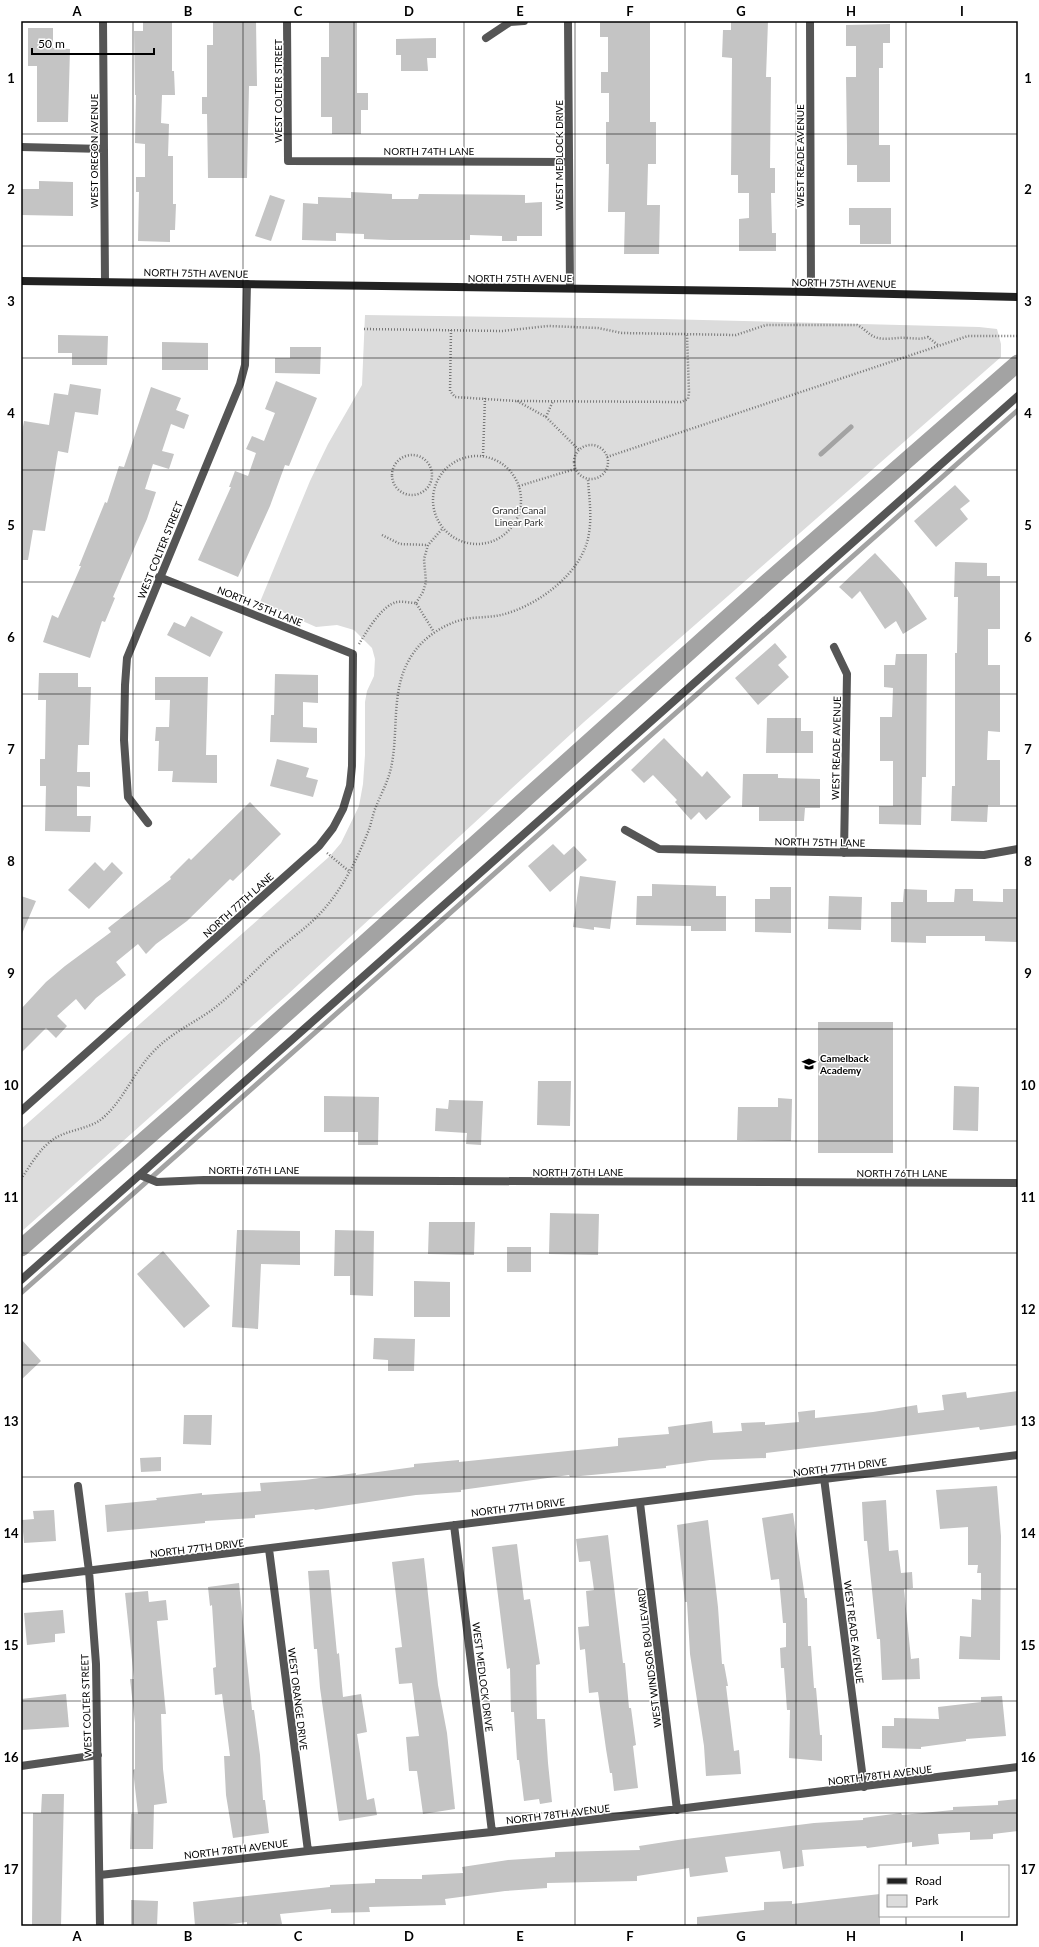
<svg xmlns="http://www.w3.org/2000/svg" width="1039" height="1947" font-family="Lato,sans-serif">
  <rect width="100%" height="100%" fill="#fff"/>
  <!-- green -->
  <path fill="#dcdcdc" d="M365,315L662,319L979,327L997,329L1001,344V357L584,722L287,995L21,1232V1129L330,856L341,843L359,806L363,784L365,755V702L367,691L374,676L375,659L372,648L354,630L337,625L316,627L260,602L310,481L328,444L362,385Z"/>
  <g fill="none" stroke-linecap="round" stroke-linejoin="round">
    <!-- stream -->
    <path stroke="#a3a3a3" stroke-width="5" d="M821,454L851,427
      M21,1293L1018,410"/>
    <!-- canal -->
    <path stroke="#a3a3a3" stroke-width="17" d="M21,1248L182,1107L766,583L1018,363"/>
  </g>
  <!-- building -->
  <path fill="#c4c4c4" d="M143,21H172V71H174L175,95H162L161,123L169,124L168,156H173V204H176L175,230H170V242L138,241L139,192H136V177H145V144L135,143L136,95H135L134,31H143Z
    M213,21H256L257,86H249L247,178H208L207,114H202V97H207V45H213Z
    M329,21H357V93H368V110H361V134H332V117H321V57H329Z
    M600,21H650V122H656V164H648L647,205H660L659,254H624L625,212H608L609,164H606V122H609V93H601V72H608V37H600Z
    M731,21H768L766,77H771L770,168H775V193H771L772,233H776V251H739V219L749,218V193H738V175H731L732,58L722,57L723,30H731Z
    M890,24V43H883V68H879V145H890V182H857V165H847V146L846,77H856V46H846V25Z
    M28,28H53V48L70,49L68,122H37V66H28Z
    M436,38V58H427L428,71H401V55H396V39Z
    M39,181L73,182V216L21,215V189H39Z
    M351,192L392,194V199H418L419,194L525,195V203L542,202V236H517V241H502V236L470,235V240H390L364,239V234L336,233V241L302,240L303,203L318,204V197L351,198Z
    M270,195L285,200L271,241L255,236Z
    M849,208H891V244H860V225H849Z
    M58,335L108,336L107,365H72V353H58Z
    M162,342L208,343V370H162Z
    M290,347H321L320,374L275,373V358H290Z
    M276,381L317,398L289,466L285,465L270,506L238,577L198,560L231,487H229L235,471L248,476L256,453L246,449L252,436L264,441L275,413L265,409Z
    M70,384L101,389L98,415L75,412L68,453L58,451L45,531L33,530L28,560H21V438L24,421L49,425L54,393L68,395Z
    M151,387L181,398L176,410L189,415L184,429L171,424L162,451L174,454L169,469L153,464L145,489L156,492L147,519L113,597L115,598L105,622L102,621L90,658L43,642L52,615L58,618L81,566H79L105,502L107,503L119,466L124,467Z
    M955,485L970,501L960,509L968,519L936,547L914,521Z
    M875,553L903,583L927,619L903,634L896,621L885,629L860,591L852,599L839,587Z
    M955,562L987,563V576H1000V629H988V665H1000V732L988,731L987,760H1000V805H988L987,822L951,821L952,786H955V653H957L958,597H954Z
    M191,616L223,632L210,657L167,635L174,622L185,627Z
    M775,643L787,657L778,665L789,677L758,705L735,678Z
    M896,654H927L926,777H922L921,825L879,824V806H893V761H880V717H892L893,688L884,687V665H895Z
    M39,673H78V687H91L89,745H78L77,772H90V787L77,786V816H91L90,832L45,831L46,786H40V759H45L46,700H38Z
    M275,674L318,675V703L303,702V727L317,728V743L270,742L271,715H274Z
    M155,677H208L206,755H217V783L172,782L173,771H158L159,741H155L156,727H169L170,700H155Z
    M767,718H801V731H813V753H766Z
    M664,738L702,777L707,771L731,797L706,820L699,812L691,820L675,802L677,800L653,775L644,783L631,770Z
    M277,759L309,768L306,777L318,780L313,797L270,786Z
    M743,774H778V778L820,779V808H805L804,821H759V807H742Z
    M250,802L281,834L233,881L230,879L187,921L156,944L146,954L138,944L116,962L126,975L96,998L85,1010L76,999L57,1016L67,1026L56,1038L46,1028L21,1053V1009L46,982L65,966L111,932L108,928L171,879L170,877L189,858L191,860Z
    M553,844L564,855L574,846L587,860L550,892L528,866Z
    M95,862L104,871L112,862L123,873L89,909L68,890Z
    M580,876L616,881L610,929L594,927V930L573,927Z
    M652,884L716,886V896H726V931H691V926L636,925L637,896H652Z
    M770,887H791V933L755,932V899H770Z
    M904,889L927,890V902H954L955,889H973V901L1003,902V889H1018V942L985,941V936H926V943L891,942V902H903Z
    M21,896L36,901L21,936Z
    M829,896L862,897L861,930L828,929Z
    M818,1022H893V1153H818Z
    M538,1081H571L570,1126L537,1125Z
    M954,1086L979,1087L978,1131L953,1130Z
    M324,1096L379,1097L378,1145H358V1132H324Z
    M778,1098L792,1099L791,1141L737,1140L738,1107H778Z
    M449,1100L483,1101L481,1145L466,1144L467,1133L435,1131L436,1108L448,1109Z
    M550,1213L599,1214L598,1255L549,1254Z
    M429,1222H475L474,1255L428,1254Z
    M237,1230L300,1231V1265L261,1264L258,1329L232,1327Z
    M335,1230L374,1231L373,1296L350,1295V1276H334Z
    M507,1247H531V1272H507Z
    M163,1251L210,1306L184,1328L137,1274Z
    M414,1281L450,1282V1317H414Z
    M374,1338L415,1339L414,1371H388V1360L373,1359Z
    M21,1339L41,1361L21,1380Z
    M1018,1391V1425L980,1430L979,1427L766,1453V1458L710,1460L666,1466V1468L570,1477L569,1475L461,1490V1492L416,1495L315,1510L314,1509L255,1515V1518L205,1521V1523L107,1532L105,1505L157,1500L156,1498L202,1493V1495L261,1491L260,1483L305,1480L356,1473V1475L414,1467V1464L459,1460V1462L618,1446V1438L669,1434L668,1427L712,1421L713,1433L742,1431L741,1423L765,1422V1425L799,1422L798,1412L815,1410V1418L873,1412L917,1405L918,1413L944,1410L942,1395L966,1392L967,1398Z
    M184,1415H212L211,1445L183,1444Z
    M161,1457V1471L141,1472L140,1458Z
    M997,1486L1001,1536L1000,1660L959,1659L960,1636L971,1637L972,1599L981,1600V1573H977L978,1565H968V1527L940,1529L936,1490Z
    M886,1500L889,1551L898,1550L901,1573L912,1572L913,1588L904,1589L911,1659L919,1658L920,1679L882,1680L880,1639H877L867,1541H864L862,1502Z
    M54,1510L56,1541L24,1543L22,1520L34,1519L33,1511Z
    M793,1513L805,1598H807L808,1646H811L814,1688H816L820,1735H822V1761L789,1758L790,1710H787L784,1668H781L780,1648L786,1647V1623H783L779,1579L771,1580L762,1518Z
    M708,1520L718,1607L722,1664H724L728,1686H726L734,1751L739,1750L741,1774L706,1776L704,1746L690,1654L687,1602H685L677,1525Z
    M608,1535L623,1663H625L629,1708H631L636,1745L633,1746L638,1788L614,1791L612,1773H610L606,1749L598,1692L589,1693L585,1649L580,1650L578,1627L589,1626L586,1591L594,1590L590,1561L579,1562L576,1539Z
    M517,1544L524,1600L530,1599L540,1664L536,1665L537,1719H545L548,1763L552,1802L540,1804L539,1799L524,1801L519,1760H517L514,1712H511L510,1668L507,1669L492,1547Z
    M424,1558L438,1685L447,1733L455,1809L423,1814L417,1771H409L406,1737L419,1736L412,1683L399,1684L395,1648L402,1647L392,1562Z
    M329,1570L337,1654L339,1653L343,1697L361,1694L367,1732L357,1734L367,1800L374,1798L377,1815L339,1821L320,1688L317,1649H314L308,1571Z
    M239,1583L252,1710H254L260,1755L263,1800H265L269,1833L233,1838L226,1795L224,1756H230L222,1694L215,1695L213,1668L216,1667L212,1605L210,1606L208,1587Z
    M148,1591L149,1602L166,1600L168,1620L157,1621L166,1714H161L163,1769L167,1803L154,1805L153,1849H130L131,1814H138L133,1770L135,1769V1723L130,1679H134L125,1593Z
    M63,1610L65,1633L55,1634V1642L27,1645L24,1613Z
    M66,1694L69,1727L21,1730V1699Z
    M1002,1696L1006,1736L966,1739V1741L921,1747V1749L882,1748V1726H894V1718L939,1719L938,1707L981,1702V1697Z
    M42,1794H64L61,1926H32L33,1813H41Z
    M1018,1799V1831L993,1834V1839L970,1840V1832L938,1834L939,1844L912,1847V1842L867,1848L866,1846L802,1850L804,1866L783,1869L780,1851L725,1857L728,1872L690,1877L689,1868L637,1876V1881L547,1883V1888L505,1891L445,1899L446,1905L369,1907L370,1912L331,1913V1909L280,1914L282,1924L266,1926H247V1922L216,1926H195L193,1902L330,1887V1885L375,1883V1879H422V1875L463,1873L462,1867L508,1860L555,1857V1852L640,1850L639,1846L678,1840L814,1823L863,1820V1818L901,1813L902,1815L953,1810V1807L998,1805V1801Z
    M880,1894V1926H697V1917L764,1910V1902L792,1901V1904Z
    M131,1900L158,1901L157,1926H131Z"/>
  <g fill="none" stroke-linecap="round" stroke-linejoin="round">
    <!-- path -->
    <path stroke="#777" stroke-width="2.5" stroke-dasharray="1 2" stroke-linecap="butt" d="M364,329L502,331L548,326L598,328L622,333L736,335L766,325H857C864,328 869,335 875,337C885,341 896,337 906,338C915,338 919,340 928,337L939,346
      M451,330L450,391L455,397L516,401L681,402L688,399L689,392L687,335
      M517,401L546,417L579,450
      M546,417L553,401
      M574 462a17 17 0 1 1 34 0a17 17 0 1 1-34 0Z
      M392 475a20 20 0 1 1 40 0a20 20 0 1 1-40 0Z
      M483,456L485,398
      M433 500a44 44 0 1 1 88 0a44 44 0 1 1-88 0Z
      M607,457L968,336H1018
      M519,486L575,469
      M382,535L400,544L428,545
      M416,603L423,592L426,582L424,559L428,545L443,528
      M359,644C367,631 382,605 397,602C403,601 410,603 416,603L434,632
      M327,853L350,872
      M21,1179C30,1166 39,1150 51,1141C66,1129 90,1130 104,1117C125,1098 134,1071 154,1051C170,1034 190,1025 209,1012C233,995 252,973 274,953C291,938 310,926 325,908C344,886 357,859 368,832C371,825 372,817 375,809C380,796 388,782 391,768C400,727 388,682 418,647C431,632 452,620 472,618C482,617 492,617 501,615C538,606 584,572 589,533C592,515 589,497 588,479"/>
    <!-- lane -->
    <path stroke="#555" stroke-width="8" d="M140,1175L157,1182L204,1180L1018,1183
      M21,1280L1018,396"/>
    <!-- street -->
    <path stroke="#555" stroke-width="8" d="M103,21L105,282
      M287,21L288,161L569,162
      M568,21L570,288
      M810,21L811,292
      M486,38L510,22L524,21
      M21,147L104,149
      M834,647L847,674L844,853
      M148,823L128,797L124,740L125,685L127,658L240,384L245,365L247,284
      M625,830L659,849L984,855L1018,849
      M21,1111L319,846L333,828L343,809L350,786L352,766L353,654L159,577
      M824,1478L864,1787
      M78,1486L89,1571L96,1664L100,1926
      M640,1503L677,1810
      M454,1525L492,1832
      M269,1549L308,1851
      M21,1579L1018,1455
      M21,1766L98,1755
      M100,1875L308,1851L492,1832L1018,1767"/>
    <!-- secondary -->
    <path stroke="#222" stroke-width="8" d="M21,281L811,292L1018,297"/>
  </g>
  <!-- grid -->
  <path fill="none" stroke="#000" stroke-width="1" stroke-opacity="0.55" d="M133,21V1926M243,21V1926M354,21V1926M464,21V1926M575,21V1926M685,21V1926M796,21V1926M906,21V1866M21,134H1018M21,246H1018M21,358H1018M21,470H1018M21,582H1018M21,694H1018M21,806H1018M21,918H1018M21,1029H1018M21,1141H1018M21,1253H1018M21,1365H1018M21,1477H1018M21,1589H1018M21,1701H1018M21,1813H1018M906,1916V1926"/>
  <!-- icons -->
  <defs>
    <symbol id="school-bare" viewBox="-9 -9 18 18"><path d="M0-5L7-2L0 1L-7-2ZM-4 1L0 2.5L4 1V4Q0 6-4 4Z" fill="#000" stroke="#fff" stroke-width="2.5" paint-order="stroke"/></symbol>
  </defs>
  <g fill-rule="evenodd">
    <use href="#school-bare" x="799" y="1054" width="20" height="20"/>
  </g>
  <g text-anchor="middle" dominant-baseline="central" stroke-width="3" stroke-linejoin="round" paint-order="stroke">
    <!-- street labels -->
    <g font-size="10" fill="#000" stroke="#fff">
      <text transform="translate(278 91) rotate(-90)">WEST COLTER STREET</text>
      <text transform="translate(94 151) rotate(-90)">WEST OREGON AVENUE</text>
      <text x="429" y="151">NORTH 74TH LANE</text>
      <text transform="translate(559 155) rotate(-90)">WEST MEDLOCK DRIVE</text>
      <text transform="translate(800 156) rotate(-90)">WEST READE AVENUE</text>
      <text transform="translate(196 273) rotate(1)">NORTH 75TH AVENUE</text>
      <text x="520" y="278">NORTH 75TH AVENUE</text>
      <text transform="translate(844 283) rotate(1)">NORTH 75TH AVENUE</text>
      <text transform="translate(160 550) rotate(-68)">WEST COLTER STREET</text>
      <text transform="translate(260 606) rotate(22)">NORTH 75TH LANE</text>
      <text transform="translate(836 748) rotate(-89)">WEST READE AVENUE</text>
      <text transform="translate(820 842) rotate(1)">NORTH 75TH LANE</text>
      <text transform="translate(238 905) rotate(-42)">NORTH 77TH LANE</text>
      <text x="254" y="1170">NORTH 76TH LANE</text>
      <text x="578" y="1172">NORTH 76TH LANE</text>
      <text x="902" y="1173">NORTH 76TH LANE</text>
      <text transform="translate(840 1467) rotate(-7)">NORTH 77TH DRIVE</text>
      <text transform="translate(518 1507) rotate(-7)">NORTH 77TH DRIVE</text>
      <text transform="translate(197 1548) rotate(-7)">NORTH 77TH DRIVE</text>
      <text transform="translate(854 1632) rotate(83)">WEST READE AVENUE</text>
      <text transform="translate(649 1658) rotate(-97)">WEST WINDSOR BOULEVARD</text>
      <text transform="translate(483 1677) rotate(83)">WEST MEDLOCK DRIVE</text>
      <text transform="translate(298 1699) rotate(83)">WEST ORANGE DRIVE</text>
      <text transform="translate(86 1706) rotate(-92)">WEST COLTER STREET</text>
      <text transform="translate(880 1775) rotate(-7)">NORTH 78TH AVENUE</text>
      <text transform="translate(558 1814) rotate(-7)">NORTH 78TH AVENUE</text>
      <text transform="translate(236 1849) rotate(-7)">NORTH 78TH AVENUE</text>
    </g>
    <!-- park labels -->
    <g font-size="10" fill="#333" stroke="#fff">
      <text x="519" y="510">Grand Canal<tspan x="519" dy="12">Linear Park</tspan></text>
    </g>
    <!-- poi labels -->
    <g font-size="10" font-weight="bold" fill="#000" stroke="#fff" text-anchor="start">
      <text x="820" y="1058">Camelback<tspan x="820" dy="12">Academy</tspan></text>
    </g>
  </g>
  <!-- border -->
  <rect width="1039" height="1947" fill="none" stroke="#ffffff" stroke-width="44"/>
  <!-- legend -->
  <rect x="879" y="1865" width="130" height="52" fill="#ffffff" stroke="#999999"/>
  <rect x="887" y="1878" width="20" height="6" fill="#222222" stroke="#999999"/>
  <text x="915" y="1885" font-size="12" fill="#000000">Road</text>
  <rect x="887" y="1895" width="20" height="12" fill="#dcdcdc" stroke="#999999"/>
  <text x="915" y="1905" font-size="12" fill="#000000">Park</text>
  <!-- scale -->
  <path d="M32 48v6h122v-6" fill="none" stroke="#000000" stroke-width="2"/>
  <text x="38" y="48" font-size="12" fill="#000000" stroke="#ffffff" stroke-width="3" paint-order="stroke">50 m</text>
  <rect x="22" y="22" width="995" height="1903" fill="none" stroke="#000" stroke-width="1.5"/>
  <g font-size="13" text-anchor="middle" font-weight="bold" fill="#000">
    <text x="77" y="16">A</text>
    <text x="188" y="16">B</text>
    <text x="298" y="16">C</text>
    <text x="409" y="16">D</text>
    <text x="520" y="16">E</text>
    <text x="630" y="16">F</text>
    <text x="741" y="16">G</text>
    <text x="851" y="16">H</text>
    <text x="962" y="16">I</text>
    <text x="11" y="83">1</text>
    <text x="1028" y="83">1</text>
    <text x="11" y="194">2</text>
    <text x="1028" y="194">2</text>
    <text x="11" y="306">3</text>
    <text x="1028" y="306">3</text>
    <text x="11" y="418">4</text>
    <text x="1028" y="418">4</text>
    <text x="11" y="530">5</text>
    <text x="1028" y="530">5</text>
    <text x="11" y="642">6</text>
    <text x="1028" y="642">6</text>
    <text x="11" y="754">7</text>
    <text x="1028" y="754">7</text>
    <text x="11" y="866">8</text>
    <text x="1028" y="866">8</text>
    <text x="11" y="978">9</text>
    <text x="1028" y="978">9</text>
    <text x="11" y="1090">10</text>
    <text x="1028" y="1090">10</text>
    <text x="11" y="1202">11</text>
    <text x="1028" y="1202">11</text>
    <text x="11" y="1314">12</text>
    <text x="1028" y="1314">12</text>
    <text x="11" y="1426">13</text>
    <text x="1028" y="1426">13</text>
    <text x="11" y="1538">14</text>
    <text x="1028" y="1538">14</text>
    <text x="11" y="1650">15</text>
    <text x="1028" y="1650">15</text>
    <text x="11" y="1762">16</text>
    <text x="1028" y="1762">16</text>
    <text x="11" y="1874">17</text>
    <text x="1028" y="1874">17</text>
    <text x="77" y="1941">A</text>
    <text x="188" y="1941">B</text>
    <text x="298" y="1941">C</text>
    <text x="409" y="1941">D</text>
    <text x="520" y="1941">E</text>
    <text x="630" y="1941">F</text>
    <text x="741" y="1941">G</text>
    <text x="851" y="1941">H</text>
    <text x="962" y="1941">I</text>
  </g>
</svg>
